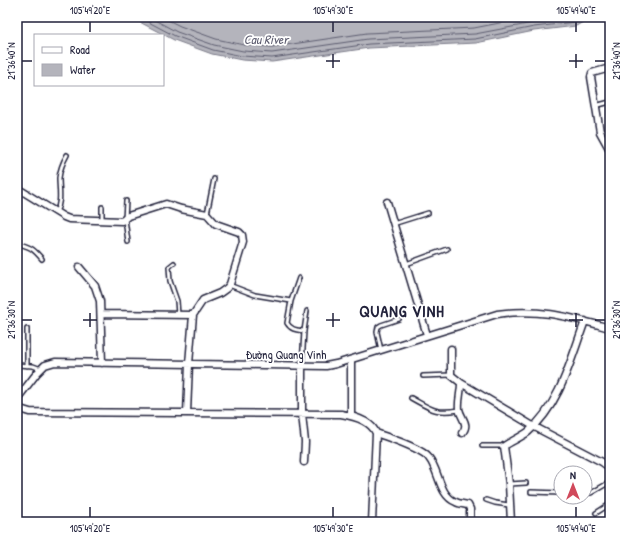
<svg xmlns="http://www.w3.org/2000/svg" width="627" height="539" font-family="'Patrick Hand',sans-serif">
  <rect width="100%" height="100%" fill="#fff"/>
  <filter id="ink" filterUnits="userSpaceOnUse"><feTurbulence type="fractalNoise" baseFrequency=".025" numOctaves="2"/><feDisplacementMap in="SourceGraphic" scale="8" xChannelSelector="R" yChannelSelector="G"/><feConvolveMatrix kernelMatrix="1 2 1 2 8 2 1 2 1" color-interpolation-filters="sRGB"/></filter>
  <g filter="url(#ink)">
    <!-- water -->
    <path fill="#b4b4bc" stroke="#7a7a88" d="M130,17H592L576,26L534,31L476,43L369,48L272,62L242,60L212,54L174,40Z"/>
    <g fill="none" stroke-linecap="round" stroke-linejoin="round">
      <!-- shore -->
      <path stroke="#5c5c6f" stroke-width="1" d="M139,17L175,36L213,50L242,56L272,58L369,44L475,39L534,27L575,22L584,17
        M149,17L177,32L214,45L243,51L272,53L368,39L475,34L533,23L574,17
        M162,17L180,26L216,39L244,45L272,47L367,33L474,28L530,17"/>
      <defs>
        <path id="service" d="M595,106L610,102
          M126,201L125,219L128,242
          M56,212C62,201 59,190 59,178C60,170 63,162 67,155
          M207,214L214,179
          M102,220V207
          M393,224L428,213
          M17,243C31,248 32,247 42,259
          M174,263L169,267L170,281L177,301L178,315
          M406,264L447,249
          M299,278L291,301L287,323C291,330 297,330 304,331
          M229,285L255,295L291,301
          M17,286L18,287
          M381,350L377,332L378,327L381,325L399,319
          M17,365L33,366L41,369
          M302,365L304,331L307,311
          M27,366V329
          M423,376L451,375
          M411,398C431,409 435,414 459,410
          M482,446H504
          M509,484L526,483
          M531,492L561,493
          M585,493H591L610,482
          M486,500L495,503L509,505
          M596,513L610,504"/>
        <path id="minor" d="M610,68L592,73L591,77L600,132L610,150
          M17,188L64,217L69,219L122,221L128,216L166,204L181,209L207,214L216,224L239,232L242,235L243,242L230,284L227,288L220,293L203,300L193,315L189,364L187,413
          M387,202L427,335
          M79,267L95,286L100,301L102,363
          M101,314L193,315
          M451,349V375L461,383C461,392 458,401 459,409C461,419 470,424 462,433
          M302,366V414L305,442L304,462
          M461,383L533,426L602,462L610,468
          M17,399L37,373L45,365L55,362L326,366L336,364L497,314C540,308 569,317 610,328
          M17,408L30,412L341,414C353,416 371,421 376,433L372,522
          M351,416V360
          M376,433C389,438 422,448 429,458C439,470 439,496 456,502C459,504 464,504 468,505L470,509V522
          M511,522L509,484L504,446C512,441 521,437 528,432C560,405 571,359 585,321"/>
      </defs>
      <!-- service casing -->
      <use href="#service" stroke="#22223b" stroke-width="6"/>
      <!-- minor casing -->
      <use href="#minor" stroke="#22223b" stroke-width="9"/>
      <!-- service -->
      <use href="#service" stroke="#fff" stroke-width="3"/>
      <!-- minor -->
      <use href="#minor" stroke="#fff" stroke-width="6"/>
    </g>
  </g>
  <!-- ticks -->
  <path fill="none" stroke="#22223b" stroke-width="1.5" d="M90,22V32M333,22V32M576,22V32M333,54V68M576,54V68M22,61H32M326,61H340M569,61H583M595,61H605M90,313V327M333,313V327M576,313V327M22,320H32M83,320H97M326,320H340M569,320H583M595,320H605M90,507V517M333,507V517M576,507V517"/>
  <g text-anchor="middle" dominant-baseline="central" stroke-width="3.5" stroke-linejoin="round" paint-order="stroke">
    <!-- street labels -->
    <g font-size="12" fill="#22223b" stroke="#fff">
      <text x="286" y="354">Đường Quang Vinh</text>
    </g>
    <!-- water labels -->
    <g font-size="13" font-style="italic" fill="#5c5c6f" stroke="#fff">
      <text x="266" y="39">Cau River</text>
    </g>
    <!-- district labels -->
    <g font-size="16" font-weight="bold" letter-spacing="1" fill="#22223b" stroke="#fff">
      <text x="402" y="311">QUANG VINH</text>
    </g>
  </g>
  <!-- margin -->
  <rect width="627" height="539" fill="none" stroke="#fff" stroke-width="44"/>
  <!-- legend -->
  <rect x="34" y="34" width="130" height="52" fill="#ffffff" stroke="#a7a7b1"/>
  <rect x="42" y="47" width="20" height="6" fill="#ffffff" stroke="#a7a7b1"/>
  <text x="70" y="54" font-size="12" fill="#22223b">Road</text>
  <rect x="42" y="64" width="20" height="12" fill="#b4b4bc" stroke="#a7a7b1"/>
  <text x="70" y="74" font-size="12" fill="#22223b">Water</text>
  <!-- north arrow -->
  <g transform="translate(573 485)"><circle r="19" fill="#ffffff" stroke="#a7a7b1"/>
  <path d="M0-3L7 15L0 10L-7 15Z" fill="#d1495b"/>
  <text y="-6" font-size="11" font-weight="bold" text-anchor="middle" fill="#22223b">N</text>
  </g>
  <rect x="22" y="22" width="583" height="495" fill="none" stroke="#22223b" stroke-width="1.5"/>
  <g font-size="10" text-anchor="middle" fill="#22223b">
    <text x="90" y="14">105°49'20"E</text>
    <text x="333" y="14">105°49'30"E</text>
    <text x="576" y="14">105°49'40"E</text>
    <text transform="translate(11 61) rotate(-90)" y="4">21°36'40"N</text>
    <text transform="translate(616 61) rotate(-90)" y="4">21°36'40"N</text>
    <text transform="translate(11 320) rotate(-90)" y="4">21°36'30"N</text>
    <text transform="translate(616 320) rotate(-90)" y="4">21°36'30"N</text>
    <text x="90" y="532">105°49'20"E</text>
    <text x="333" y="532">105°49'30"E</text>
    <text x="576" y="532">105°49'40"E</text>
  </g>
</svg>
